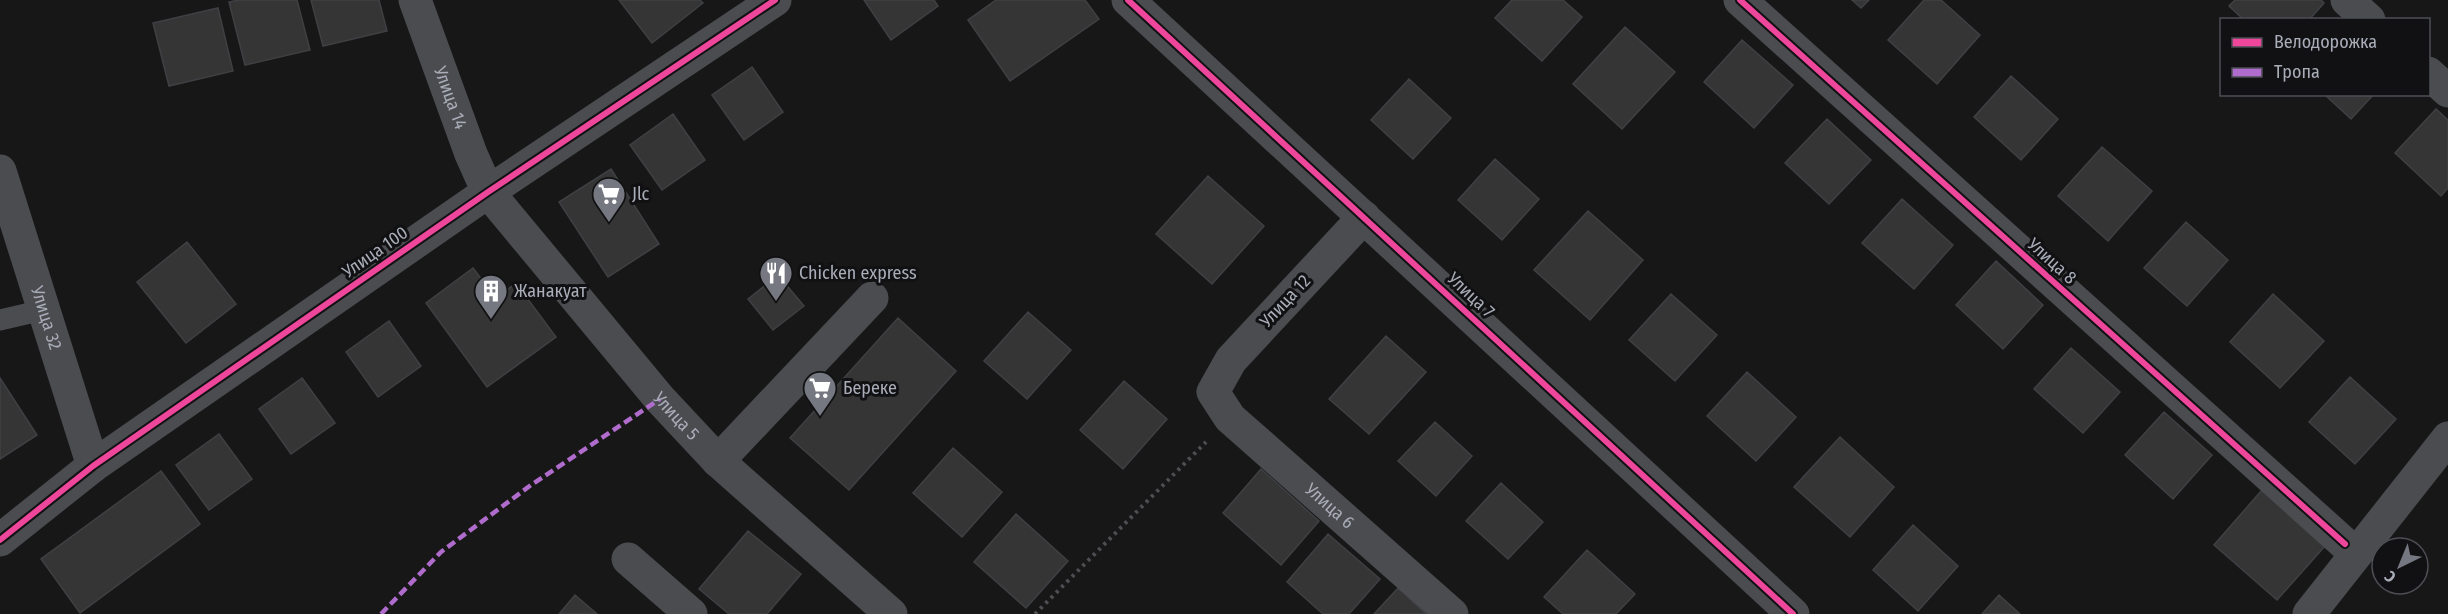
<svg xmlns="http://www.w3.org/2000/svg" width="2448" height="614" font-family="'Fira Sans Condensed',sans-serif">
  <rect width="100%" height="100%" fill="#171717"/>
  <!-- building -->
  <path fill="#353536" stroke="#3f4043" stroke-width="1.5" d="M239,0H297L310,50L245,65L229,2Z
    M311,0H379L387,31L323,46Z
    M619,0H700L703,3L652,43Z
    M864,0H934L938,6L891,40Z
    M996,0H1085L1099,19L1010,81L968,20Z
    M1512,0H1563L1582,17L1542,61L1495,18Z
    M1852,0H1869L1861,8Z
    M1924,0H1941L1980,35L1937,84L1888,40Z
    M2235,0H2321L2324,3L2309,20H2244L2229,6Z
    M218,8L233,71L169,86L153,23Z
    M1625,27L1675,72L1622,129L1573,84Z
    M1742,40L1793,85L1754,128L1704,82Z
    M752,67L783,112L744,140L712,95Z
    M2011,76L2058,119L2021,160L1974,117Z
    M1409,79L1451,118L1413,159L1371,120Z
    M2324,94H2374L2351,119Z
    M2436,109L2448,120V188L2441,196L2395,153Z
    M673,114L705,160L662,190L630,145Z
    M1827,119L1871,160L1829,204L1785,163Z
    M2102,147L2152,191L2108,241L2058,196Z
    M1495,159L1539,199L1502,240L1458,200Z
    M611,169L659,244L608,277L559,202Z
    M1208,176L1264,226L1212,284L1156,234Z
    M1902,199L1953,245L1914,289L1862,243Z
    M1588,211L1643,260L1590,320L1534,270Z
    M2186,222L2228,260L2187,306L2144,268Z
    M187,242L236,304L186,343L137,282Z
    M1996,261L2043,305L2003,349L1956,305Z
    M473,268L496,298L516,283L556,337L487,387L426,303Z
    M778,275L804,306L773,330L748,299Z
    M1671,294L1717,335L1675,381L1629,340Z
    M2273,294L2324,341L2280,388L2230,342Z
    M1028,312L1071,350L1027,399L984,361Z
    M898,318L956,371L849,490L790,438Z
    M389,321L421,366L378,397L346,352Z
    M1386,336L1426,372L1369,434L1329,399Z
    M2071,348L2120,392L2083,433L2034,389Z
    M1747,372L1796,417L1756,461L1707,416Z
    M2350,377L2396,419L2355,464L2309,422Z
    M0,378L37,435L0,459Z
    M302,378L335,423L291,454L259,409Z
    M1124,381L1167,419L1123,469L1080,430Z
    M2164,412L2212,455L2173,499L2125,455Z
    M1435,422L1472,456L1436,496L1398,461Z
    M219,434L252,479L209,510L176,465Z
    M1840,437L1894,487L1850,537L1794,487Z
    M953,448L1002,492L962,537L913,493Z
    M1261,469L1319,521L1281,565L1223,513Z
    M161,471L200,524L80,613L41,559Z
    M1501,483L1543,522L1508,559L1466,521Z
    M2262,490L2325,546L2277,600L2214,545Z
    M1016,514L1068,561L1026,608L974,562Z
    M1913,525L1958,566L1918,611L1873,570Z
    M748,531L801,574L767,614H729L699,589Z
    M1328,534L1380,579L1349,614H1323L1287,582Z
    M1587,550L1635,594L1616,614H1563L1544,597Z
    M1398,588L1426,614H1374Z
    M575,595L597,614H559Z
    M1999,595L2020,614H1982Z"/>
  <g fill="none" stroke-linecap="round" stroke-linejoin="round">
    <!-- path -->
    <path stroke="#4d4e52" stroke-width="4" stroke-dasharray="3 4.5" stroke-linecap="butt" d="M1035,614L1206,442"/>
    <!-- service -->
    <path stroke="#4b4c50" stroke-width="21" d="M0,320L43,310"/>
    <!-- minor -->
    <g stroke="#4b4c50" stroke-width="33">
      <path id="s1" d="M415,0L471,154L488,192L660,399L718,461L891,614"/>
      <path d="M1128,0L1793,614"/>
      <path d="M1740,0L2345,544"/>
      <path d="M2347,0L2369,20"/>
      <path d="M2428,73L2448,91"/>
      <path id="s2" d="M0,171L93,466"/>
      <path id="s3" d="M1364,217L1231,360L1213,392L1230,418L1452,614"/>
      <path d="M718,461L872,298"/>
      <path d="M0,540L93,466L488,192L775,0"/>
      <path d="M628,559L691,614"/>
      <path d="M2309,614L2448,438"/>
    </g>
    <!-- quiet -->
    <path stroke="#b06ccc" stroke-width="4.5" stroke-dasharray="9 4.5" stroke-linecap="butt" d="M381,614L441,552L531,485L660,399"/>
    <defs>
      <path id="cycleway" d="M1128,0L1793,614
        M1740,0L2345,544
        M0,540L93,466L488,192L775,0"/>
    </defs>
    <!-- cycleway casing -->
    <use href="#cycleway" stroke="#111113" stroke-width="10"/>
    <!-- cycleway -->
    <use href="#cycleway" stroke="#ed469a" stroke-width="6"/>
  </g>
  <!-- icons -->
  <defs>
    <symbol id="supermarket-pin" viewBox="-11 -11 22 30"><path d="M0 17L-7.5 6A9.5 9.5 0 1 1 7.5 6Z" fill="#757880" stroke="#111113"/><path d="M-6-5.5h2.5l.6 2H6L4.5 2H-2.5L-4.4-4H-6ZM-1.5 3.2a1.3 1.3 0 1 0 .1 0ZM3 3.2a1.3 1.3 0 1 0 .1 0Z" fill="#fff"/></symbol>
    <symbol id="restaurant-pin" viewBox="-11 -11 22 30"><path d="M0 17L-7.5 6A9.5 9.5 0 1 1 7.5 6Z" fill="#757880" stroke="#111113"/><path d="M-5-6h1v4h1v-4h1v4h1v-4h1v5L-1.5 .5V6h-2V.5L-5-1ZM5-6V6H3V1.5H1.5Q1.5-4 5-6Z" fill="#fff"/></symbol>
    <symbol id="building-pin" viewBox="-11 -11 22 30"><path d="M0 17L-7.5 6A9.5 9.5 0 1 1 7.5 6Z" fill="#757880" stroke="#111113"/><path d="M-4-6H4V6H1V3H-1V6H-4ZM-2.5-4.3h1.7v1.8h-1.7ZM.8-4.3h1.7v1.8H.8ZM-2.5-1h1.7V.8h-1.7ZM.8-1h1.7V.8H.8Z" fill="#fff"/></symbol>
  </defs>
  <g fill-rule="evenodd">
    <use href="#supermarket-pin" x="590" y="175" width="38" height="52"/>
    <use href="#restaurant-pin" x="757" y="254" width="38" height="52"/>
    <use href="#building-pin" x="472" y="272" width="38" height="52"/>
    <use href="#supermarket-pin" x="801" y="369" width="38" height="52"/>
  </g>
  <g text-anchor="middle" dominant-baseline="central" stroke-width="6" stroke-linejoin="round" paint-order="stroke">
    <!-- street labels -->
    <g font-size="18" fill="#a8adb8" stroke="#111113">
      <text stroke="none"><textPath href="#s1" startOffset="104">Улица 14</textPath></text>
      <text transform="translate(375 252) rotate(-35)">Улица 100</text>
      <text transform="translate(2052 261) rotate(42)">Улица 8</text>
      <text transform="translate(1471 295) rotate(43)">Улица 7</text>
      <text transform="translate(1285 301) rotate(-47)">Улица 12</text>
      <text stroke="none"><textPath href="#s2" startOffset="154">Улица 32</textPath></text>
      <text stroke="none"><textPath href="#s1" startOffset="498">Улица 5</textPath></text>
      <text stroke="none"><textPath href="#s3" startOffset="396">Улица 6</textPath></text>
    </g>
    <!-- poi labels -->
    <g font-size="18" fill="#a8adb8" stroke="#111113" text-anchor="start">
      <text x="632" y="194">Jlc</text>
      <text x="799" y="273">Chicken express</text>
      <text x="514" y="291">Жанакуат</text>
      <text x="843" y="388">Береке</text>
    </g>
  </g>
  <!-- legend -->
  <rect x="2220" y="18" width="210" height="78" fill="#111113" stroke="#4d4f55" stroke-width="1.5"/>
  <rect x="2232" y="38" width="30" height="9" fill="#ed469a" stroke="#4d4f55" stroke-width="1.5"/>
  <text x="2274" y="48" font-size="18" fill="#a8adb8">Велодорожка</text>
  <rect x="2232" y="68" width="30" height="9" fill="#b06ccc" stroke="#4d4f55" stroke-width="1.5"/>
  <text x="2274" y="78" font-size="18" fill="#a8adb8">Тропа</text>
  <!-- north arrow -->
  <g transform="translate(2400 566) rotate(223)"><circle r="28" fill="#111113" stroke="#4d4f55" stroke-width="1.5"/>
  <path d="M0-4.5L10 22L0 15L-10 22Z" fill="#757880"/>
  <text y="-9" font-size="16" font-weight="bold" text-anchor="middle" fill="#a8adb8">С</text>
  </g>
</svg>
